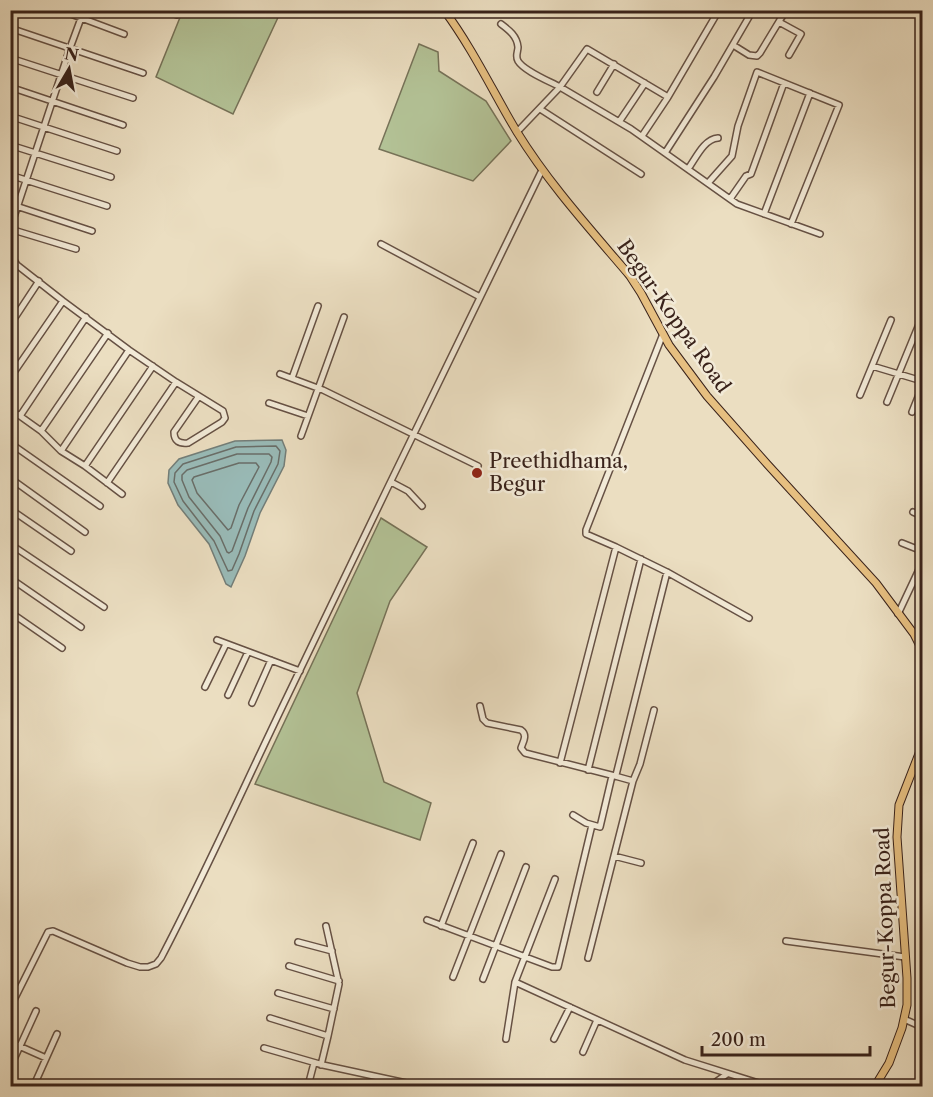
<svg xmlns="http://www.w3.org/2000/svg" width="933" height="1097" font-family="'Libre Caslon Text',serif">
  <rect width="100%" height="100%" fill="#ebdec1"/>
  <filter id="stains"><feTurbulence type="fractalNoise" baseFrequency=".00333" numOctaves="4"/><feColorMatrix values="0 0 0 0 .2 0 0 0 0 .09 0 0 0 0 .02 0 0 0 .5 -.17"/></filter>
  <radialGradient id="worn" r=".72"><stop offset=".6" stop-color="#630" stop-opacity="0"/><stop offset="1" stop-color="#630" stop-opacity=".3"/></radialGradient>
  <!-- green -->
  <path fill="#b3c296" stroke="#767258" stroke-width="1.5" d="M183,10L281,11L233,114L156,77Z
    M419,44L438,52L439,71L486,101L511,141L473,181L379,149Z
    M381,518L427,547L390,601L357,693L384,782L431,803L420,840L255,784Z"/>
  <!-- water -->
  <path fill="#99bbb8" stroke="#737e79" stroke-width="1.5" d="M282,440L286,450L284,466L260,513L245,556L231,587L226,584L209,544L178,505L168,483L169,470L179,459L235,441Z"/>
  <g fill="none" stroke-linecap="round" stroke-linejoin="round">
    <!-- shore -->
    <path stroke="#696e69" stroke-width="1.5" d="M276,446L280,451L278,464L254,511L239,554L232,570L228,571L214,541L183,501L174,482L175,473L183,464L236,447Z
      M237,454H269L272,457L271,462L248,508L232,551L229,553L227,552L220,536L189,497L182,480V475L187,470Z
      M239,463H256L259,467L239,505L231,528L228,530L197,493L192,480L194,477Z"/>
    <defs>
      <path id="minor" d="M60,10L124,34
        M163,10L177,15
        M769,10L782,17
        M779,22L801,34L789,55
        M501,24C509,30 517,36 518,47C518,52 515,56 518,61C524,71 549,81 560,87L587,49L668,97L642,136
        M10,28L143,73
        M733,45L749,55L757,56L760,53L786,10
        M10,58L133,98
        M10,87L123,125
        M597,92L614,64
        M668,97L719,10
        M540,109L641,174
        M10,116L117,151
        M619,122L645,83
        M517,132L560,87L631,129L665,153L714,77L753,10
        M10,145L111,177
        M665,153L737,204L820,234
        M688,169C696,158 704,139 718,138
        M10,175L107,206
        M708,183L732,156L738,126L757,72L839,105L791,224
        M730,199L746,176L751,174L784,83
        M10,204L92,231
        M764,214L810,93
        M10,229L70,48L84,10
        M10,229L76,249
        M381,244L480,297
        M10,254L17,265L10,274
        M10,263L17,265L63,301L129,350L176,382L223,411L225,418L222,422L188,443C179,444 174,441 174,432L199,396
        M10,325L39,281
        M663,334L586,530V534L616,547L667,572L749,618
        M872,366L922,381
        M280,374L323,390L478,466
        M10,378L63,301
        M292,378L318,306
        M860,395L891,320
        M887,402L922,317
        M269,403L308,416
        M912,412L922,387
        M20,416L86,317
        M10,422L11,411L20,416L41,431L61,451L85,466L122,494
        M41,431L108,333
        M301,436L344,317
        M10,443L100,506
        M61,451L129,350
        M85,466L153,366
        M10,478L85,532
        M391,482L408,491L422,506
        M107,483L176,382
        M10,509L71,551
        M913,512L922,516
        M902,543L922,551
        M10,544L104,607
        M10,578L81,627
        M10,612L62,648
        M898,614L922,563
        M217,640L300,671
        M205,687L226,644
        M228,695L248,652
        M252,703L271,660
        M480,706L483,719L487,723L521,730C528,735 523,742 521,748L525,753L615,776L616,775L667,572
        M560,763L616,547
        M588,770L641,559
        M615,776L633,781L640,764L654,710
        M573,815L586,823L600,827L612,776
        M614,856L641,863
        M427,920L552,967H558L592,825
        M441,926L473,843
        M786,941L905,957
        M298,942L332,951
        M588,958L633,781
        M289,966L339,981
        M453,977L501,854
        M483,979L526,867
        M515,982L685,1060L768,1086
        M278,993L334,1009
        M10,1008L48,932L53,931L127,963L140,967H148L156,964L161,958C206,872 245,784 287,697C371,521 457,345 542,170
        M270,1018L328,1036
        M904,1019L922,1027
        M506,1039L515,982L555,879
        M554,1039L570,1007
        M10,1042L46,1058
        M264,1048L323,1065L420,1086
        M583,1052L597,1020
        M321,1065L328,1036L339,984L326,926
        M10,1068L36,1011
        M35,1083L57,1034
        M308,1086L314,1063
        M710,1086L727,1074"/>
      <path id="major" d="M444,10C473,49 493,92 517,132C549,184 591,230 630,276L641,293L669,345L707,396L768,465L876,583L914,634L922,650
        M875,1086L889,1063L902,1028L907,1005V978L897,837L899,805L922,746"/>
    </defs>
    <!-- minor casing -->
    <use href="#minor" stroke="#665144" stroke-width="8"/>
    <!-- major casing -->
    <use href="#major" stroke="#39221a" stroke-width="9"/>
    <!-- minor -->
    <use href="#minor" stroke="#f2ead7" stroke-width="5"/>
    <!-- major -->
    <use href="#major" stroke="#e6bf80" stroke-width="7"/>
  </g>
  <!-- markers -->
  <circle fill="#8f2418" stroke="#f2ead7" stroke-width="2" cx="477" cy="473" r="6"/>
  <g text-anchor="middle" dominant-baseline="central" stroke-width="5" stroke-linejoin="round" paint-order="stroke">
    <!-- street labels -->
    <g font-size="20" fill="#39221a" stroke="#f2ead7">
      <text transform="translate(674 316) rotate(55)">Begur-Koppa Road</text>
      <text transform="translate(885 918) rotate(-92)">Begur-Koppa Road</text>
    </g>
    <!-- poi labels -->
    <g font-size="20" fill="#39221a" stroke="#f2ead7" text-anchor="start">
      <text x="489" y="461">Preethidhama,<tspan x="489" dy="23">Begur</tspan></text>
    </g>
  </g>
  <!-- margin -->
  <rect width="933" height="1097" fill="none" stroke="#ebdec1" stroke-width="36"/>
  <rect x="12" y="12" width="909" height="1073" fill="none" stroke="#39221a" stroke-width="3"/>
  <rect x="18" y="18" width="897" height="1061" fill="none" stroke="#39221a" stroke-width="1.5"/>
  <!-- north arrow -->
  <g transform="translate(69 69) rotate(10)" stroke="#f2ead7" stroke-width="4.5" paint-order="stroke">
  <path d="M0-4.5L10 22L0 15L-10 22Z" fill="#39221a"/>
  <text y="-9" font-size="16" font-weight="bold" text-anchor="middle" fill="#39221a">N</text>
  </g>
  <!-- scale -->
  <path d="M702 1046v9h168v-9" fill="none" stroke="#39221a" stroke-width="3"/>
  <text x="711" y="1046" font-size="18" fill="#39221a" stroke="#f2ead7" stroke-width="4.5" paint-order="stroke">200 m</text>
  <rect width="100%" height="100%" filter="url(#stains)"/>
  <rect width="100%" height="100%" fill="url(#worn)"/>
</svg>
